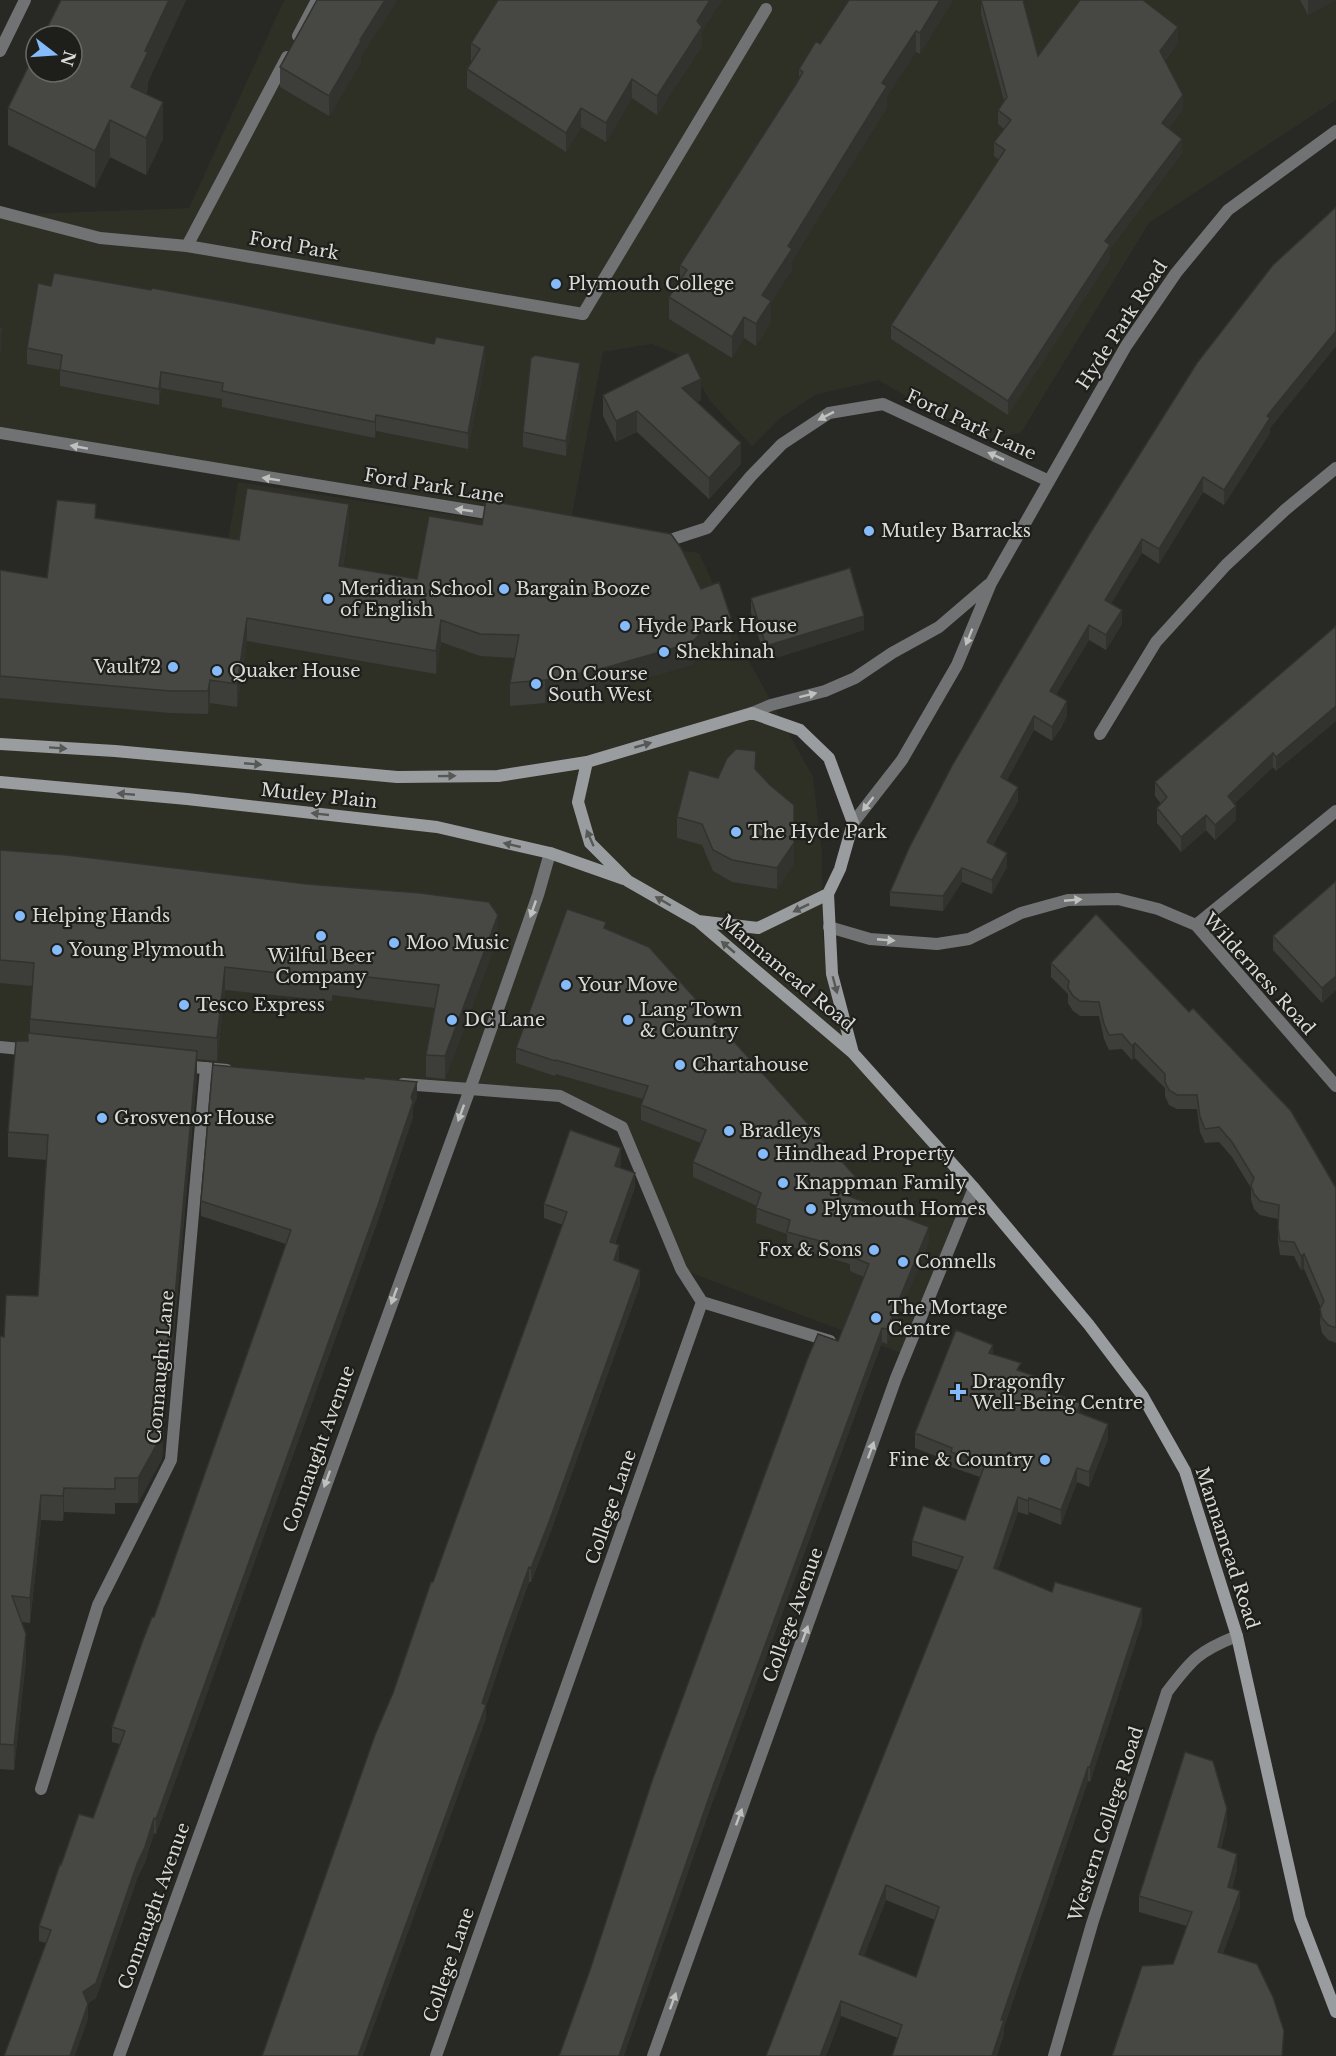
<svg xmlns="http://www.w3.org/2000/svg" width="1336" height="2056" font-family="'Libre Baskerville',serif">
  <rect width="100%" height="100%" fill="#282824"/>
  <!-- built -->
  <path fill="#2e3026" d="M284,0H1336V100L1149,223L1021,433L983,440L878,380L815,395L779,419L752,446L710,401L686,358L652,344L603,352L570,525L0,433V215L189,208Z
    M238,482L699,553L750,663L813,777L822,853L823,940L853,1053L971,1188L906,1355L681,1269L622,1127L560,1096L0,1047V583L218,598Z"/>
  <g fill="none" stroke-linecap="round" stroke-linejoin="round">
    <!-- service -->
    <path stroke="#717274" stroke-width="12" d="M298,36L317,0
      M187,246L287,57
      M583,314L766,9
      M1100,734L1156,642L1226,565L1285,510L1336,468
      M702,1302L830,1341
      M41,1789L98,1605L171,1460L206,1068
      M436,2056L702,1302L681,1269L622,1127L560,1096L470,1089"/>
    <!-- minor -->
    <path stroke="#717274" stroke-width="12" d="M0,51L25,0
      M0,212L100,238L187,246L583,314
      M0,433L499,515
      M659,541L664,542L707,528L751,476L782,444L829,413L883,404L1049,481
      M1196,925L1336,811
      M829,927L870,939L937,944L969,939L1021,913L1068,900L1118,899L1158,909L1196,925L1336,1086
      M0,1047L30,1050
      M181,1066L227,1070
      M403,1084L470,1089
      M119,2056L470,1089L538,895L550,853
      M653,2056L896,1378L974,1188
      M1054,2056L1092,1924L1167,1692C1192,1659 1199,1651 1237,1636"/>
    <!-- tertiary -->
    <path stroke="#717274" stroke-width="12" d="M752,713L771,705L825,691L855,678L892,653L939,627L988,585
      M853,823L902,760L957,665L991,583L1126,346L1176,273L1228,210L1336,131"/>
    <!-- secondary -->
    <path stroke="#9a9d9f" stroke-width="12" d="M0,744L115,751L397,777L498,776L587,762L752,713L800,730L829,758L853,823L840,869L828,894L758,928L698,921L628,881L590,843L578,802L587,762
      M0,782L187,799L437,827L550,853L624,879
      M828,894L832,974L853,1053
      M699,922L853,1053L974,1188L1089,1325L1142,1395L1185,1471L1237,1636L1300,1918L1336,2012"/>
  </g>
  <!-- wall -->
  <path fill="#3d3d3a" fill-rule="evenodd" d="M186,0L148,82V89L146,94L163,139L146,175L110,157L95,188L8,145V108Z
    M498,0H722L702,31V46L657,115L632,98L606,142L581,127L566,152L467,88V69L471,63V43Z
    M953,0L920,54L916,52L887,96V107L792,261V270L771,302V322L756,346L744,338L732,358L669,319V297L680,281V265L799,80V69L820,44Z
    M981,0L1038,56L1178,42L1165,60L1183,109L1169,128L1182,153L1110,249V259L1008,415L891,339V325L999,160L994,156V142L1004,129L998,124V110L1004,101L981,14Z
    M1300,0H1336L1308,15Z
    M361,57V62L329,116L280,87V67Z
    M1336,207V346L1270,428V433L1224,505L1203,492L1159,564L1142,553L1111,603L1122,624L1106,650L1089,640L1056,694L1067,716L1060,729L1052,741L1034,730L1007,780L1018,801L993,845L1007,867L992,894L962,882L943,911L890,906V892Z
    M27,348L485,362L468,449L376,431L375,438L222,407V399L161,388L159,405L60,386V370L27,364Z
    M580,378L566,456L523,447V432Z
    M603,395L701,400L697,402L741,464L709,499L637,432L616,442L603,416Z
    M96,518L239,540L349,527L343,566L417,579L701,589L731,640L709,648L691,665L601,691L545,703L510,706V683L515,658L480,656L441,642L436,674L247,641L237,707L210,703L208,714L170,713L0,698V570L47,578Z
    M751,598L864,630L766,661L751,613Z
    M1336,626V721L1276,771L1273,767L1234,804L1236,820L1215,840L1206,830L1181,852L1157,823V808L1161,804L1155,796V782Z
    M756,770L794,864L777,889L732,882L713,871L702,845L677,838V817L718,778Z
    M0,850L498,938L445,1079L426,1077V1055L435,1008L332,995V1001L225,990L217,1061L197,1059V1075L170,1377H167L162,1459L138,1503H115V1514L64,1512L63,1521L41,1520L30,1623L22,1622L26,1659L14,1770L0,1769V1336L4,1337L38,1296L47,1160L8,1157V1132L30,1033V1019L32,986L0,983Z
    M1336,881V990L1322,1003L1273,950V936Z
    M606,928L855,1190L848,1196L929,1242L887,1344L882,1342L713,1801L838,1341L864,1277L850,1271V1264L787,1246V1234L756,1223L757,1206L693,1177V1162L701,1143L641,1120V1105L643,1099L556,1074L555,1076L516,1063V1048Z
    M1051,963L1336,1188V1343L1328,1340L1322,1333L1320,1323L1321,1308L1304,1269L1301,1270L1294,1256L1280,1255L1278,1242V1219L1260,1215L1254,1209L1251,1200V1188L1232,1157L1219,1142L1205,1143L1200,1132L1197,1109H1177L1169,1105L1165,1096V1088L1135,1058L1132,1060L1122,1049L1109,1050L1104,1039L1099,1016H1080L1073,1011L1068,1003V994L1051,977Z
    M214,1065L417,1097L413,1107V1117L377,1223L156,1834L154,1833L145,1862L137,1879L96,1998L88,2003V2019L46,1943L39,1941V1926L61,1865L93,1818L120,1744L112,1742V1727L154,1617L286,1244L201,1216V1201Z
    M621,1163L620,1167L635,1187L615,1244L619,1260L618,1262L640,1285L549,1536L531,1582H529L505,1649L486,1706V1719L393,1693L563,1225L544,1218V1204Z
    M993,1355L1021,1371L1080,1413L1108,1439L1089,1487L1077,1482L1061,1525L1029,1512L1028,1515L1018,1512L998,1569L1052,1592L1142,1623L1090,1782L1088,1781L1004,2027V2035L898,2038L841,2016L826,2056L958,1570L912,1556V1541L965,1520L980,1477L951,1467V1462L915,1448V1433ZM886,1900L935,1920L916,1977L864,1956Z
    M1227,1825L1221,1848L1237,1870L1232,1888L1240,1907L1223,1953L1284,2047L1173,1964L1187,1926L1139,1912V1896Z"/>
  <!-- shaded-wall -->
  <path fill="#32322f" d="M169,0H186L148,82V89L131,124V87L145,51Z
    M385,0H398L361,57V62L329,116V96L360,40Z
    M710,0H722L702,31V46L657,115V96L697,21Z
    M940,0H953L920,54V33Z
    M1308,0H1336L1308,15Z
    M1178,27V42L1160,65V51Z
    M916,31V52L887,96V107L792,261V270L771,302V322L756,346V324L762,295L788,246L882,83Z
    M632,79V98L606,142V123Z
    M1183,95V109L1162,138V123Z
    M163,102V139L146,175V138Z
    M581,108V127L566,152V133Z
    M110,120V157L95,188V151Z
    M1182,139V153L1110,249V259L1008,415V401L1105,241Z
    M744,317V338L732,358V337Z
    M2,328V343L0,357V342Z
    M1336,331V346L1270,428V433L1224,505V490L1267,416Z
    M485,346V362L468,449V433Z
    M580,363V378L566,456V441Z
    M161,372V388L159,405V389Z
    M701,379V400L682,410V388Z
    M637,411V432L616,442V421Z
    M376,415V431L375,438V422Z
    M741,443V464L709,499V478Z
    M1203,477V492L1159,564V549Z
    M349,504V527L339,588V566Z
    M1142,539V553L1105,614V600Z
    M1122,610V624L1106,650V635Z
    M864,616V630L766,661V646Z
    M247,618V641L237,707V684Z
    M731,618V640L709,648L691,665L601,691L545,703V680Z
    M441,620V642L436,674V651Z
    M1089,625V640L1050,705V691Z
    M210,680V703L208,714V691Z
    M1067,701V716L1052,741V727Z
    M1336,706V721L1276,771V757Z
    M1034,716V730L1001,791V777Z
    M1273,753V767L1228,810V796Z
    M1018,787V801L987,856V842Z
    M794,805V864L777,889V868Z
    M1236,806V820L1215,840V825Z
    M1206,815V830L1181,852V837Z
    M1007,853V867L992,894V880Z
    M962,868V882L943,911V896Z
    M498,915V938L445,1079V1056Z
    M225,967V990L217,1061V1038Z
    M1336,976V990L1322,1003V988Z
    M1135,1043V1058L1132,1060V1046Z
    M197,1051V1075L170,1377V1352Z
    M417,1082V1097L413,1107V1117L377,1223L156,1834V1819Z
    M621,1148V1163L615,1180V1166Z
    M635,1173V1187L610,1257V1242Z
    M855,1176V1190L836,1206V1191Z
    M929,1227V1242L887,1344V1329Z
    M619,1245V1260L614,1275V1260Z
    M1304,1254V1269L1301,1270V1256Z
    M640,1270V1285L549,1536L531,1582V1568Z
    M882,1328V1342L713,1801L624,2056H619L713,1786Z
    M993,1345V1360L989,1353Z
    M167,1352V1377L162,1459L138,1503V1478Z
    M1049,1381V1396L1045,1390Z
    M1080,1403V1418L1077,1412Z
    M1108,1424V1439L1089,1487V1472Z
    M1077,1468V1482L1061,1525V1510Z
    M64,1488V1512L63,1521V1496Z
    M41,1495V1520L30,1623V1598Z
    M1018,1497V1512L994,1582V1568Z
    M1029,1498V1512L1028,1515V1501Z
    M529,1567V1582L505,1649L486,1706V1719L363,2056H358L505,1634Z
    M1142,1608V1623L1090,1782V1767Z
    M26,1634V1659L14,1770V1745Z
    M1088,1767V1781L1004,2027V2035L997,2056H992L1001,2020Z
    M1227,1809V1825L1218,1862V1847Z
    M154,1818V1833L145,1862L137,1879L96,1998L83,2007V1992L137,1864Z
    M1237,1854V1870L1228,1902V1887Z
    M886,1885V1900L859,1969V1954Z
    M1240,1891V1907L1218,1967V1952Z
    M841,2001V2016L826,2056H820Z
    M88,2004V2019L75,2056H70Z"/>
  <!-- building -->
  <path fill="#474743" stroke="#32322f" stroke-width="1.5" fill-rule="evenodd" d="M61,0H169L145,51L148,52L131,87L163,102L146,138L110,120L95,151L8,108L36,51V72H72V36H43Z
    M317,0H385L360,40L361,41L329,96L280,67Z
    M498,0H710L697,21L702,27L657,96L632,79L606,123L581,108L566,133L467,69L480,49L471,43Z
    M849,0H940L920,33L916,31L882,83L887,86L788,246L792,249L762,295L771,301L756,324L744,317L732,337L669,297L687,270L680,265L796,84L803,72L799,69L816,41L820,44Z
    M981,0H1023L1038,56L1080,0H1143L1178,27L1160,51L1183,95L1162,123L1182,139L1105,241L1110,245L1008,401L891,325L1005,150L994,142L1011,120L998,110L1007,97Z
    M1336,207V331L1267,416L1270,418L1224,490L1203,477L1159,549L1142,539L1105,600L1122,610L1106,635L1089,625L1050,691L1067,701L1060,714L1052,727L1034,716L1001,777L1018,787L987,842L1007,853L992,880L962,868L943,896L890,892L909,848L953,764L1003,679L1089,535L1197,363L1273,265Z
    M54,273L151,290L152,288L234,303L434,344L436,337L485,346L468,433L376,415L375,422L222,391L223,383L161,372L159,389L60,370L62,355L27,348L38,283L51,286Z
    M0,328H2L0,342Z
    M688,352L701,379L682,388L741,443L709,478L637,411L616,421L603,395Z
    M534,355L580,363L566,441L523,432L531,357H533Z
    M247,488L349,504L339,566L417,579L429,516L482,525L486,500L671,534L681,548L701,589L719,582L731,618L709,625L691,643L601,669L545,680L510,683L519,635L480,634L441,620L436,651L247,618L237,684L210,680L208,691H170L0,676V570L47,578L57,500L96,504L95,518L239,540Z
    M850,568L864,616L766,646L751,598Z
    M1336,626V706L1276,757L1273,753L1228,796L1236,806L1215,825L1206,815L1181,837L1157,808L1167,797L1155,782Z
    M736,749L756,751L755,769L770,785L794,805V843L777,868L732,860L713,850L702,824L677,817L689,770L718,778L727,758Z
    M0,850L67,855L307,884L420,893L489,902L498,915L445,1056L426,1055L439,985L332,973V979L225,967L217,1038L30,1019L34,963L0,960Z
    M1336,881V976L1322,988L1273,936Z
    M567,909L606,922L604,928L649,947L855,1176L836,1191L929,1227L887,1329L882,1328L713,1786L619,2056H559L590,1970L652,1781L807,1360L818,1334L838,1341L869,1264L850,1256L853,1250L787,1232L790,1220L756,1208L761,1193L693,1162L706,1130L641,1105L648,1086L556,1060L555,1061L516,1048Z
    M1096,914L1189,1012L1193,1008L1291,1111L1336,1188V1328L1328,1325L1322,1318L1320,1309L1324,1301L1304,1254L1301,1256L1294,1242L1280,1241L1278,1228L1279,1205L1260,1201L1254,1194L1251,1185L1254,1178L1232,1142L1219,1127L1205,1129L1200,1117L1197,1095H1177L1169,1090L1165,1082V1074L1135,1043L1132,1046L1122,1034L1109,1035L1104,1024L1099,1002L1080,1001L1073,996L1068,988L1069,981L1051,963Z
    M28,1033L197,1051L170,1352H167L162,1435L138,1478H115V1489L64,1488L63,1496L41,1495L30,1598L12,1596L26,1634L14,1745L0,1744V1336L4,1337L6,1295L38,1296L48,1135L8,1132L16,1041H28Z
    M213,1062L214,1065L364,1079V1077L417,1082L411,1097L413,1102L377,1208L156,1819L154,1818L145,1847L137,1864L96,1983L83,1992L88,2004L70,2056H4L51,1930L39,1926L60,1864L61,1865L79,1814L93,1818L125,1731L112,1727L143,1640L152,1617H154L291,1230L201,1201Z
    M570,1130L621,1148L615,1166L635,1173L610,1242L619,1245L614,1260L640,1270L549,1522L531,1568L529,1567L505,1634L482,1703L486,1705L358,2056H262L375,1735L393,1693L431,1582H433L567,1212L544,1204Z
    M956,1330L993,1345L989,1353L1021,1363L1017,1370L1049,1381L1045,1390L1080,1403L1077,1412L1108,1424L1089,1472L1077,1468L1061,1510L1029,1498L1028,1501L1018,1497L994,1568L1052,1592L1055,1582L1142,1608L1090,1767H1088L1001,2020H1004L992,2056H892L902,2025L841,2001L820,2056H766L848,1844L963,1557L912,1541L923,1506L965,1520L985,1464L951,1452L952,1448L915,1433ZM886,1885L939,1907L916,1977L859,1954Z
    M1185,1752L1213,1761L1227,1809L1218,1847L1237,1854L1228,1887L1240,1891L1218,1952L1257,1964L1273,1997L1284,2031L1282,2056H1112L1142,1966L1173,1964L1192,1912L1139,1896Z"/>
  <!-- one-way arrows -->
  <defs><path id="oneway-solid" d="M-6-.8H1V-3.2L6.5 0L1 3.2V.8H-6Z" transform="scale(1.5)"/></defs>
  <g fill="#c0c1bf">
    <use href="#oneway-solid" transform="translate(826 416) rotate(153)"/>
    <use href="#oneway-solid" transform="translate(79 447) rotate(-170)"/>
    <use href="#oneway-solid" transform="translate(996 456) rotate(-155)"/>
    <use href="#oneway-solid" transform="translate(271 479) rotate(-171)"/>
    <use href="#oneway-solid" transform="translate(464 510) rotate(-172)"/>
    <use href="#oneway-solid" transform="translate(969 637) rotate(112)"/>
    <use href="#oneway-solid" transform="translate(808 695) rotate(-14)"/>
    <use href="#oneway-solid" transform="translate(868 804) rotate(128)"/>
    <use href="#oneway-solid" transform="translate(1073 900) rotate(-5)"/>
    <use href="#oneway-solid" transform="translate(533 909) rotate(109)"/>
    <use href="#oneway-solid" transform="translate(886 940) rotate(5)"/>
    <use href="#oneway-solid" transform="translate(461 1113) rotate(110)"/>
    <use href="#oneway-solid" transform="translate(394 1296) rotate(110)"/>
    <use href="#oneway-solid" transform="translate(871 1450) rotate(-70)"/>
    <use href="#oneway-solid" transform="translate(327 1479) rotate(110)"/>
    <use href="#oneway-solid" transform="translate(805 1634) rotate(-70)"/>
    <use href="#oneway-solid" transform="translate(739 1817) rotate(-70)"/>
    <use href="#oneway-solid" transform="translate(673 2001) rotate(-70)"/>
  </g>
  <g fill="#565856">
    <use href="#oneway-solid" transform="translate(643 745) rotate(-16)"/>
    <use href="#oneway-solid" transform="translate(58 748) rotate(4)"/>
    <use href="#oneway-solid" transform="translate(253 764) rotate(5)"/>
    <use href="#oneway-solid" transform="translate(447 776) rotate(-1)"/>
    <use href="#oneway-solid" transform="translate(126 794) rotate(-175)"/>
    <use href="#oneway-solid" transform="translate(320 814) rotate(-174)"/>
    <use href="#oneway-solid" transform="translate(590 838) rotate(-114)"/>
    <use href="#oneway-solid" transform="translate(512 845) rotate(-167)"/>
    <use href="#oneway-solid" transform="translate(663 901) rotate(-150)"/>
    <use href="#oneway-solid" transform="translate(801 908) rotate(154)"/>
    <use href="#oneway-solid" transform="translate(728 947) rotate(-140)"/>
    <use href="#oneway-solid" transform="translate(835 985) rotate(75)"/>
  </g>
  <!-- markers -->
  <g fill="#85bbfb" stroke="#1e1f1b" stroke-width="2">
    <circle cx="556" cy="284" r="6"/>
    <circle cx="869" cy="531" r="6"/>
    <circle cx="504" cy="589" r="6"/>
    <circle cx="328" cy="599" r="6"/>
    <circle cx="625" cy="626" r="6"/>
    <circle cx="664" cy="652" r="6"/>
    <circle cx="173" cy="667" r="6"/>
    <circle cx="217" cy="671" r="6"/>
    <circle cx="536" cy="684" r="6"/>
    <circle cx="736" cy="832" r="6"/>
    <circle cx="20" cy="916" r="6"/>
    <circle cx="321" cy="936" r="6"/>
    <circle cx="394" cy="943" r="6"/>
    <circle cx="57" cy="950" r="6"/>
    <circle cx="566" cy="985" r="6"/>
    <circle cx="184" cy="1005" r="6"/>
    <circle cx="452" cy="1020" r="6"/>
    <circle cx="628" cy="1020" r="6"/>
    <circle cx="680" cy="1065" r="6"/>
    <circle cx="102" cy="1118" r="6"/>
    <circle cx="729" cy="1131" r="6"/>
    <circle cx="763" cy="1154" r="6"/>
    <circle cx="783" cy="1183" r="6"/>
    <circle cx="811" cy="1209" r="6"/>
    <circle cx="874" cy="1250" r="6"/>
    <circle cx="903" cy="1262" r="6"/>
    <circle cx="876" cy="1318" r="6"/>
    <path d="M955 1383h6v6h6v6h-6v6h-6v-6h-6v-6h6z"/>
    <circle cx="1045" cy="1460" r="6"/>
  </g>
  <g text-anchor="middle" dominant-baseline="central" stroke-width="4.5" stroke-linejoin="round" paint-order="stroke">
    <!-- street labels -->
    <g font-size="18" fill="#dadbd8" stroke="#1e1f1b">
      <text transform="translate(294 246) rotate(10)">Ford Park</text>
      <text transform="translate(1122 325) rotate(-57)">Hyde Park Road</text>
      <text transform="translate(971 425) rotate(25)">Ford Park Lane</text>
      <text transform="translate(434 486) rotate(9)">Ford Park Lane</text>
      <text transform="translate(319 796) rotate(6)">Mutley Plain</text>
      <text transform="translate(787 973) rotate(40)">Mannamead Road</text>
      <text transform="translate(1259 974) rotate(48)">Wilderness Road</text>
      <text transform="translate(161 1367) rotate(-85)">Connaught Lane</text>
      <text transform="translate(319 1449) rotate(-70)">Connaught Avenue</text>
      <text transform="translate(611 1507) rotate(-71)">College Lane</text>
      <text transform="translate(1227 1548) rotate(72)">Mannamead Road</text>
      <text transform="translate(793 1615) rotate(-70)">College Avenue</text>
      <text transform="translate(1106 1824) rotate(-72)">Western College Road</text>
      <text transform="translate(154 1906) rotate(-70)">Connaught Avenue</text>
      <text transform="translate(449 1965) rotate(-71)">College Lane</text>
    </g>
    <!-- poi labels -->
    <g font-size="18" fill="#dadbd8" stroke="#1e1f1b" text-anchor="start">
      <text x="568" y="284">Plymouth College</text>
      <text x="881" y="531">Mutley Barracks</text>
      <text x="340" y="589">Meridian School<tspan x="340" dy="21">of English</tspan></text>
      <text x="516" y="589">Bargain Booze</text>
      <text x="637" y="626">Hyde Park House</text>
      <text x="676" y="652">Shekhinah</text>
      <text x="161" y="667" text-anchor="end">Vault72</text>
      <text x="229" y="671">Quaker House</text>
      <text x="548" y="674">On Course<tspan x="548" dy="21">South West</tspan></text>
      <text x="748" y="832">The Hyde Park</text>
      <text x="32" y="916">Helping Hands</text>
      <text x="406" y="943">Moo Music</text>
      <text x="69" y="950">Young Plymouth</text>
      <text x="321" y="956" text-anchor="middle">Wilful Beer<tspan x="321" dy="21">Company</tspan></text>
      <text x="578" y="985">Your Move</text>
      <text x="196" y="1005">Tesco Express</text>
      <text x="640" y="1010">Lang Town<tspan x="640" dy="21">&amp; Country</tspan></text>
      <text x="464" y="1020">DC Lane</text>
      <text x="692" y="1065">Chartahouse</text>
      <text x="114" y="1118">Grosvenor House</text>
      <text x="741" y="1131">Bradleys</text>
      <text x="775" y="1154">Hindhead Property</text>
      <text x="795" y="1183">Knappman Family</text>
      <text x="823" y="1209">Plymouth Homes</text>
      <text x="862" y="1250" text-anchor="end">Fox &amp; Sons</text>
      <text x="915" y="1262">Connells</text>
      <text x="888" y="1308">The Mortage<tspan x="888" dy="21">Centre</tspan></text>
      <text x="972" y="1382">Dragonfly<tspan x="972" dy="21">Well-Being Centre</tspan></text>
      <text x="1033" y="1460" text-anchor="end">Fine &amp; Country</text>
    </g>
  </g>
  <!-- north arrow -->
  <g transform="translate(54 54) rotate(107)"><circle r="28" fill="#1e1f1b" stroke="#696a67" stroke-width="1.5"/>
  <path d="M0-4.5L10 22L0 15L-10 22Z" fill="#85bbfb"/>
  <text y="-9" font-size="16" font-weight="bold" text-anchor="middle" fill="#dadbd8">N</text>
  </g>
</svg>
